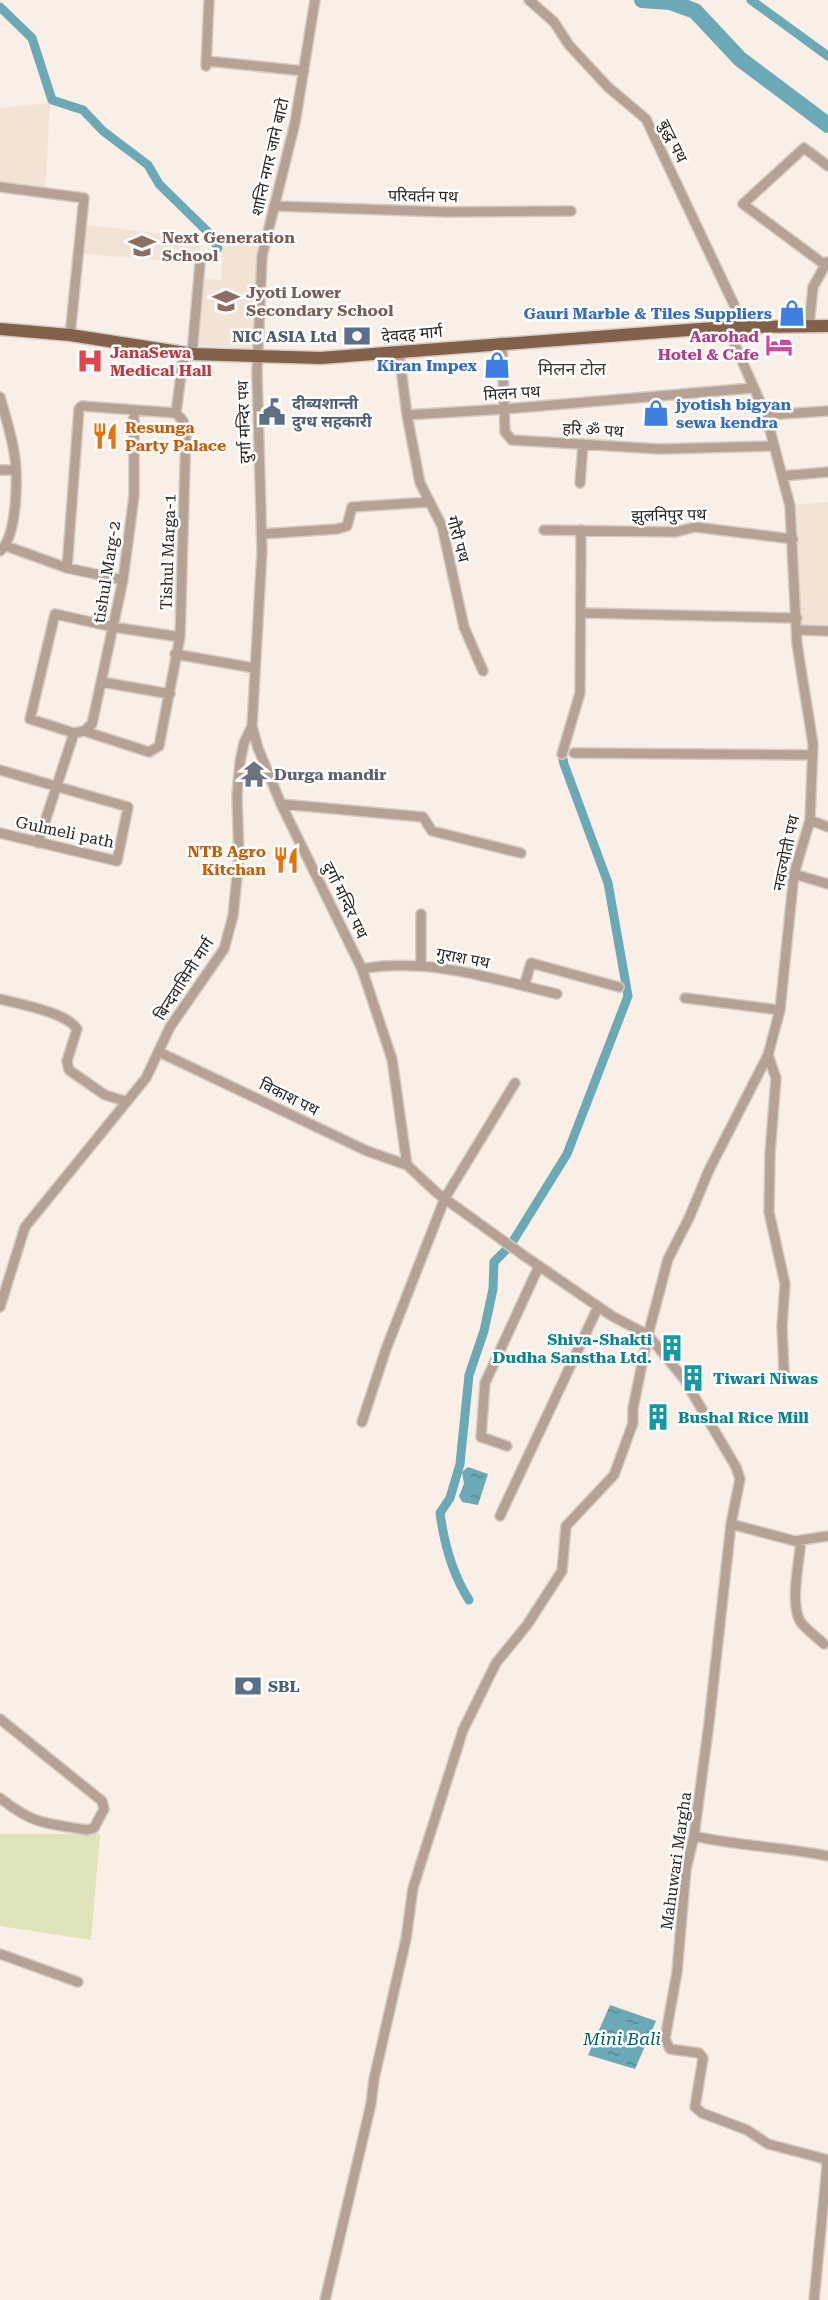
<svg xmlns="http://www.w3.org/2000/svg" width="828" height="2300" font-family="'Roboto Serif','Noto Sans Devanagari',serif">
  <defs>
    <pattern id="water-ripples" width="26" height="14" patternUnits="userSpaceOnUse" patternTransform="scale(1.5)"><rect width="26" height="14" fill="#6ca9b6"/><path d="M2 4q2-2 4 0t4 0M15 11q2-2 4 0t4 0" fill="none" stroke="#598994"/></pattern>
  </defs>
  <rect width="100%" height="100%" fill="#f9efe6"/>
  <!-- built -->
  <path fill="#f3e3d5" d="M50,103L45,191L0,186V108Z
    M86,225L201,238L199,263L83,254Z
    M244,237L259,249L252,348L191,345L199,278L221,280L223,247Z
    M828,502V625L802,624L794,505Z"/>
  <!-- grass -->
  <path fill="#e0e4bb" d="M0,1834H100L91,1940L0,1926Z"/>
  <!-- water -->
  <path fill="url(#water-ripples)" d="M468,1467L488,1474L478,1505L462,1502L459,1496L464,1484L462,1472Z
    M610,2005L656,2021L635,2069L588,2055Z"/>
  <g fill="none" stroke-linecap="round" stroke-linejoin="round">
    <!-- canal -->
    <path stroke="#6ca9b6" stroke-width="9" d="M751,0L828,56
      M0,7L32,38L52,100L83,110L103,131L148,165L159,184L210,234L218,248
      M469,1600C453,1575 444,1543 440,1513L450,1498L460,1464L469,1375L484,1331L493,1289L494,1262L510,1246L567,1154L628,996L608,883L564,764L562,754"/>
    <!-- river -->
    <path stroke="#6ca9b6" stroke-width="16" d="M642,0L670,2L695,11L740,59L828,125"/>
    <defs>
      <path id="minor" d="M315,0L295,123L262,256L257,373L262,551L252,726L258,748L281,804L362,969L392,1059L407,1165L437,1193L523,1255L612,1316L648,1335L684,1379L736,1467L740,1479L731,1524L709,1723L694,1836L686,1869L677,1972L665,2039L670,2049L699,2053L703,2058L695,2107L702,2113L747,2130L768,2144L825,2159L827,2166L814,2300
        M529,0L554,22L569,45L608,87L646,119L745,328
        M207,61L304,71
        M206,66L209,0
        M0,187L84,198L70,335
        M274,206L446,212L571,211
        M825,265L743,204L804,148L828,166
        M809,326L813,287L827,262
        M502,342L505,432L512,440L660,449L773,446
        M399,353L407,415L505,409L753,388
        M192,354L200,264
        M0,397C5,415 11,433 14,452C18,474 18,536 0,551
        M176,413L183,421L186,431L180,637L159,746L149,752L84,731L74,733L30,719L55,614L113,627L180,637
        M407,415L420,483L442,526L464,627L483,671
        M766,415L828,411
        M0,470H14
        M782,476L828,472
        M580,483L583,444
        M544,530L675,532L695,527L793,539
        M262,534L337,529L347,526L352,507L430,502
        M6,546L67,568L123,580
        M67,568L79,409L82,406L176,413L184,352
        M582,613L797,618
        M797,630L828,631
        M175,654L254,668
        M102,682L170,694
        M84,731L92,724L123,580L134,496V411
        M574,753L812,755
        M562,754L580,693L581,530
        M0,770L128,807L117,861L0,833
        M281,804L423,817L432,831L521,853
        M810,820L828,827
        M38,843L74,733
        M794,874L828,884
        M421,914V966
        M362,969C428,957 493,979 557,994
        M524,986L531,963L619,987
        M685,998L780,1010
        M0,999C19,1004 66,1012 77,1029L67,1061L69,1070L105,1095L125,1101
        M159,1052L367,1151L407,1165
        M768,1055L776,1078L770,1153L769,1212L785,1284L782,1326L784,1372
        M0,1307L25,1227L146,1078L170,1027L224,949L233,916L239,857L237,796L240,762L244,743L252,726
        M362,1422L386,1349L445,1198L515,1083
        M507,1446L481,1437L485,1383L539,1266
        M500,1516L598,1307
        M731,1524L795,1541L828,1536
        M801,1541C799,1562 790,1603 800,1621C806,1630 817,1637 824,1644
        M0,1719L102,1801L104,1809L94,1828L87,1830C45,1823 34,1825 0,1798
        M694,1836C738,1846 783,1847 828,1856
        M0,1954L78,1982
        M325,2300L371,2104L374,2079L406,1939L413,1888L463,1730L496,1663L527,1625L562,1571L566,1526L614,1475L633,1423V1408L648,1335L668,1259L689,1218L709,1170L768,1055L780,1010L794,874L810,820L813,744L797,644L790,506L766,415L727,327"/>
      <path id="major" d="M0,329L70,335L192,354L321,358L727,327L828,326"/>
    </defs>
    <!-- minor casing -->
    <use href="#minor" stroke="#d4cbc3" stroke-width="12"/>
    <!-- major casing -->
    <use href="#major" stroke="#d4cbc3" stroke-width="15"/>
    <!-- minor -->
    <use href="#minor" stroke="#b6a295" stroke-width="9"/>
    <!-- major -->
    <use href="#major" stroke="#826049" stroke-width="12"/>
  </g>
  <!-- icons -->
  <defs>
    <symbol id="school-bare" viewBox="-9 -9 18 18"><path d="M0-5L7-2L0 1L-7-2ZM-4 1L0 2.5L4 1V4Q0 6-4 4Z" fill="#8d6e63" stroke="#fff" stroke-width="2.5" paint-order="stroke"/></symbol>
    <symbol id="shop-bare" viewBox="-9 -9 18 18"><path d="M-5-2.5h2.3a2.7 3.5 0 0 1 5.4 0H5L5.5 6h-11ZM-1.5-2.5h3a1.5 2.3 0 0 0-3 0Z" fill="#3f7fe0" stroke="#fff" stroke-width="2.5" paint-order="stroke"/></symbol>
    <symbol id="bank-bare" viewBox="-9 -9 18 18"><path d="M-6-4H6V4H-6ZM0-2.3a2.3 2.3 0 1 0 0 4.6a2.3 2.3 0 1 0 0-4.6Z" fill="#5c6f8a" stroke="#fff" stroke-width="2.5" paint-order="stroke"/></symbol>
    <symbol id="hotel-bare" viewBox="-9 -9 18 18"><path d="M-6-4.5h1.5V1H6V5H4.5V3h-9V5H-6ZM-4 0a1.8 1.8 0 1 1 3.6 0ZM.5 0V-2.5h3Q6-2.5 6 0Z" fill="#d1479c" stroke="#fff" stroke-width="2.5" paint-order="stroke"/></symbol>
    <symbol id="hospital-bare" viewBox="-9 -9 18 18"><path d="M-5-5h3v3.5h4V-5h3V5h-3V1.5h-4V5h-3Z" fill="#e0444e" stroke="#fff" stroke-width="2.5" paint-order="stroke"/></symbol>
    <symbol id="civic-bare" viewBox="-9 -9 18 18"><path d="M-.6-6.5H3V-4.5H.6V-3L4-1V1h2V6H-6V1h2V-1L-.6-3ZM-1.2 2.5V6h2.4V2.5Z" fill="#5c6f8a" stroke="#fff" stroke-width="2.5" paint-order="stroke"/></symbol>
    <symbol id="restaurant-bare" viewBox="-9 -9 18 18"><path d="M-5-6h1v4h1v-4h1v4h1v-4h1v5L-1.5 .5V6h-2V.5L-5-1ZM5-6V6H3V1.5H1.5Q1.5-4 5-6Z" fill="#e8710a" stroke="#fff" stroke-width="2.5" paint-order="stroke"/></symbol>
    <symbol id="temple-bare" viewBox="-9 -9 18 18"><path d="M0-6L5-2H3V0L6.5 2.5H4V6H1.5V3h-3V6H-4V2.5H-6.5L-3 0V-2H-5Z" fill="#6b7280" stroke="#fff" stroke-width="2.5" paint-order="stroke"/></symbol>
    <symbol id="building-bare" viewBox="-9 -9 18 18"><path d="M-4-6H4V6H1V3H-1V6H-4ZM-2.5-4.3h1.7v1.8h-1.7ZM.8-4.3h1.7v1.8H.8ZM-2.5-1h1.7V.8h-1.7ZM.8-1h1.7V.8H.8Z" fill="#0f9aa8" stroke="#fff" stroke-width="2.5" paint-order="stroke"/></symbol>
  </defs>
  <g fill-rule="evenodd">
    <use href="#school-bare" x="123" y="227" width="38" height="38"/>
    <use href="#school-bare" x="207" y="282" width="38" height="38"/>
    <use href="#shop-bare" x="773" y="294" width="38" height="38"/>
    <use href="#bank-bare" x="338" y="317" width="38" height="38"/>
    <use href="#hotel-bare" x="760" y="326" width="38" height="38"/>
    <use href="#hospital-bare" x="71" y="342" width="38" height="38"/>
    <use href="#shop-bare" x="478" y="346" width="38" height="38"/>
    <use href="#civic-bare" x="253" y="393" width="38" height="38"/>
    <use href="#shop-bare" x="637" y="394" width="38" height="38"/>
    <use href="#restaurant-bare" x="86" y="417" width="38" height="38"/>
    <use href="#temple-bare" x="235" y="755" width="38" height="38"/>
    <use href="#restaurant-bare" x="267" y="841" width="38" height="38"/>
    <use href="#building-bare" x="653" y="1329" width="38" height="38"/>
    <use href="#building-bare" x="674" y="1359" width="38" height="38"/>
    <use href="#building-bare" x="639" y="1398" width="38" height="38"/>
    <use href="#bank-bare" x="229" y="1667" width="38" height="38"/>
  </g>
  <g text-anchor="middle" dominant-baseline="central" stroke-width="5" stroke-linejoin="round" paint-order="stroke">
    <!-- street labels -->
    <g font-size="16" fill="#292522" stroke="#fff">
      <text transform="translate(673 141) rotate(64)">बुद्ध पथ</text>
      <text transform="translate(270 157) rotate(-77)">शान्ति नगर जाने बाटो</text>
      <text transform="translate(423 196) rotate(1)">परिवर्तन पथ</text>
      <text transform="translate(412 334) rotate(-5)">देवदह मार्ग</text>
      <text transform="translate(512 393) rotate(-4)">मिलन पथ</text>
      <text transform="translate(244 422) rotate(-92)">दुर्गा मन्दिर पथ</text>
      <text transform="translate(593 430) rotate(3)">हरि ॐ पथ</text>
      <text transform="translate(669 515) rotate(-1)">झुलनिपुर पथ</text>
      <text transform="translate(458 539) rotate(75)">गौरी पथ</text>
      <text transform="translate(168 552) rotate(-88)">Tishul Marga-1</text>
      <text transform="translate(107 572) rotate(-81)">tishul Marg-2</text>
      <text transform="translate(65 832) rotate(12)">Gulmeli path</text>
      <text transform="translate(786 853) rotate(-78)">नवज्योती पथ</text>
      <text transform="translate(345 900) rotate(64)">दुर्गा मन्दिर पथ</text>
      <text transform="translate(463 958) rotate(11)">गुराश पथ</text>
      <text transform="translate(184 979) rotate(-57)">बिन्दवासिनी मार्ग</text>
      <text transform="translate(289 1097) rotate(26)">विकाश पथ</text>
      <text transform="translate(676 1861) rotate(-82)">Mahuwari Margha</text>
    </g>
    <!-- education labels -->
    <g font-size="16" font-weight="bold" fill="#785e54" stroke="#fff" text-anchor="start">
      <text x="162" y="237">Next Generation<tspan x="162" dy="18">School</tspan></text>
      <text x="246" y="292">Jyoti Lower<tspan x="246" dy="18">Secondary School</tspan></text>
    </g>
    <!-- shop labels -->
    <g font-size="16" font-weight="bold" fill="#366cbe" stroke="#fff" text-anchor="end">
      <text x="772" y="313">Gauri Marble &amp; Tiles Suppliers</text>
      <text x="477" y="365">Kiran Impex</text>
      <text x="676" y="404" text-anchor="start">jyotish bigyan<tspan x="676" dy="18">sewa kendra</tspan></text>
    </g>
    <!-- service labels -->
    <g font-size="16" font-weight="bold" fill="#4e5e75" stroke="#fff" text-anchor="start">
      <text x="337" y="336" text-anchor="end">NIC ASIA Ltd</text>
      <text x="292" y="403">दीब्यशान्ती<tspan x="292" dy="18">दुग्ध सहकारी</tspan></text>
      <text x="268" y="1686">SBL</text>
    </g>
    <!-- hotel labels -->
    <g font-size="16" font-weight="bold" fill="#b23c85" stroke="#fff" text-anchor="end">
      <text x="759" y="336">Aarohad<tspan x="759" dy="18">Hotel &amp; Cafe</tspan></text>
    </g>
    <!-- health labels -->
    <g font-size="16" font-weight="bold" fill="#be3a42" stroke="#fff" text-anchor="start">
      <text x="110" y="352">JanaSewa<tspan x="110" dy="18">Medical Hall</tspan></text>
    </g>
    <!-- food labels -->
    <g font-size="16" font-weight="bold" fill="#c56008" stroke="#fff" text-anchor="start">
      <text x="125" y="427">Resunga<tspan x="125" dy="18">Party Palace</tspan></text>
      <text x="266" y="851" text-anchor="end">NTB Agro<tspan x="266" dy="18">Kitchan</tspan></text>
    </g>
    <!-- worship labels -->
    <g font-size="16" font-weight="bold" fill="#5b616d" stroke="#fff" text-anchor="start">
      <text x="274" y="774">Durga mandir</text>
    </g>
    <!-- culture labels -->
    <g font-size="16" font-weight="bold" fill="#0d838f" stroke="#fff" text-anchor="start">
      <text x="652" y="1339" text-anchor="end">Shiva-Shakti<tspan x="652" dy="18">Dudha Sanstha Ltd.</tspan></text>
      <text x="713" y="1378">Tiwari Niwas</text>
      <text x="678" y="1417">Bushal Rice Mill</text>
    </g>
    <!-- neighbourhood labels -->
    <g font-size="18" fill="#413a33" stroke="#fff">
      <text x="572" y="368">मिलन टोल</text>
    </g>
    <!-- water labels -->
    <g font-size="18" font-style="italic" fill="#005c6b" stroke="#fff">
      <text x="622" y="2038">Mini Bali</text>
    </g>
  </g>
</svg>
